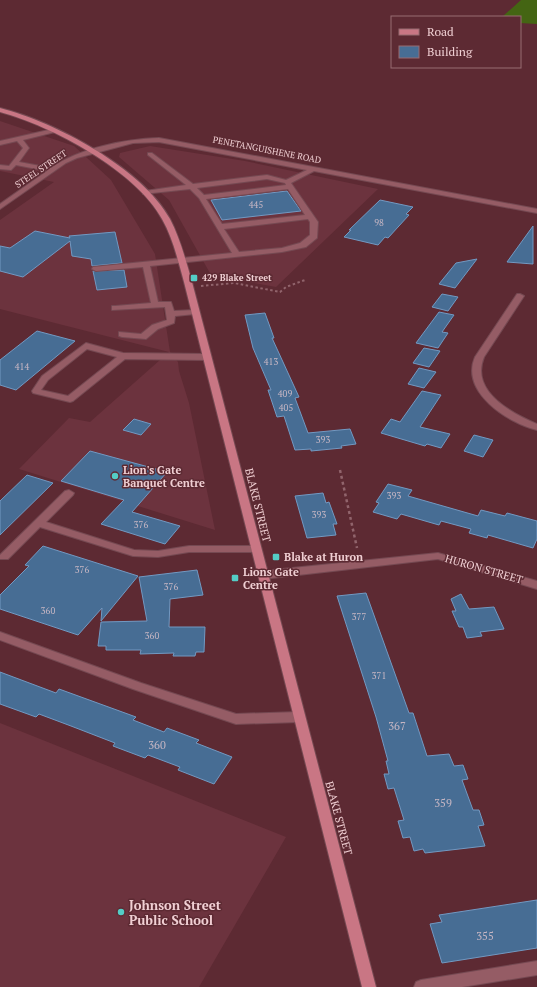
<svg xmlns="http://www.w3.org/2000/svg" width="537" height="987" font-family="'PT Serif',serif">
  <rect width="100%" height="100%" fill="#5d2a33"/>
  <!-- built -->
  <path fill="#6c333e" d="M0,121L74,146L111,180L155,254L170,352L178,362L179,371L189,403L215,530L19,469L69,418L90,422L169,352L0,309V220L54,182L0,171Z
    M150,146L245,161L378,189L276,287L211,275L169,200L119,157L120,153Z
    M0,723L286,837L199,987H0Z"/>
  <!-- green -->
  <path fill="#446513" d="M521,0H537V24L520,23V17H502Z"/>
  <!-- building -->
  <path fill="#476d94" stroke="#7299c2" d="M287,191L301,211L222,220L211,200Z
    M380,200L413,207L406,214L409,215L388,238L385,237L378,245L344,237L351,230H349Z
    M533,226V264L507,262Z
    M35,231L70,238L69,236L115,232L122,263L92,266L91,259L72,256L70,241L23,277L0,271V246L10,248Z
    M477,259L455,288L439,284L456,263Z
    M124,270L127,287L97,290L93,271Z
    M442,294L458,297L448,311L432,307Z
    M439,312L454,315L442,332L448,333L438,348L416,343Z
    M265,313L274,338H272L299,397L295,398L308,433L350,429L356,444L341,446L342,448L311,451V449L295,450L284,416L277,417L268,390H271L253,348L245,315Z
    M37,331L75,341L16,390L0,385V360Z
    M424,348L440,351L429,367L413,363Z
    M419,368L436,372L424,388L408,384Z
    M422,391L441,395L420,427L450,434L441,448L427,444L425,446L381,433L391,419L400,422Z
    M134,419L151,424L141,435L123,430Z
    M474,435L493,440L483,457L464,451Z
    M90,451L167,472L132,512L180,526L165,544L101,524L124,500L61,481Z
    M27,475L53,483L0,535V501Z
    M388,484L412,490L408,496L478,516L481,510L505,516L507,513L537,521V539L533,548L488,535L487,538L469,533L471,529L441,521L439,525L401,514L397,519L373,512L379,503L376,502Z
    M323,493L326,503L329,502L337,524H333L336,535L307,538L295,496Z
    M43,546L138,576L101,621L102,608L78,635L0,609V595L29,566L25,565Z
    M197,570L203,595L170,599L169,627H205L204,652H196L195,656H173L174,653L140,654L141,650H106V646H98L101,622L147,621L139,577Z
    M366,593L409,713H413L427,756L449,754L454,766L463,765L468,779L462,780L473,810H479L484,825L478,826L485,846L425,853L423,849L414,851L410,837L403,838L398,821L404,820L394,788L388,789L384,774H389L386,761H388L376,717L337,596Z
    M461,594L469,609L494,607L504,629L480,632L482,636L467,638L463,627H459L452,611H456L451,599Z
    M0,672L56,693L59,689L136,717L133,720L164,732L167,728L199,740L196,743L232,757L214,784L178,770L180,767L148,755L145,758L113,746L115,743L71,726L39,714L36,717L0,704Z
    M537,900V948L442,963L430,924L442,922L439,915Z"/>
  <g fill="none" stroke-linecap="round" stroke-linejoin="round">
    <defs>
      <path id="minor" d="M53,129L55,130V132L23,140L29,148L19,162L51,168C79,148 126,139 159,138L537,209V213L314,171L291,183L318,222L317,238L306,247L282,252L150,266L158,302H171L174,311L195,310L199,312L195,314L175,316L174,323L158,329L146,339L122,337L119,336V332L141,334L152,325L167,320L165,307L112,310V306H115L151,303L143,267L96,271L92,269L93,267L232,253L199,198L190,189L143,194V192L145,191L186,185L148,155V153H152L193,184L267,175L286,180L307,170L159,142L133,143L77,158L66,163L0,209V204L47,171L16,165L11,170L0,169V165L9,166L23,148L17,141L0,145V141ZM267,179L285,183L286,185L204,195L197,188ZM288,189L305,215L222,224L206,199ZM308,219L310,222V235L300,243L282,248L239,252L224,229Z
        M517,294H520L524,296L484,357C470,391 511,413 537,424V430C508,423 460,392 475,357Z
        M86,343L123,353L207,354L211,357L207,360L125,359L73,401L70,402L33,393L32,391L42,376ZM87,349L117,357L68,396L41,390L48,380Z
        M69,490L74,493L73,495L46,522L134,550L158,551L189,546H256L261,549L256,552H189L158,557L133,556L40,527L8,559H0V555L65,491Z
        M438,553L537,581V589L438,559L263,579L258,575L263,571Z
        M0,632L141,683L236,714L299,712L303,714L305,717L303,720L299,722L236,724L133,689L0,640Z
        M537,961V975L462,987H414L416,982L421,980Z"/>
      <path id="major" d="M0,108C55,122 142,168 170,219C180,238 186,261 192,282L376,987H362L184,282C178,261 173,238 162,219C136,171 52,126 0,112Z"/>
    </defs>
    <!-- minor casing -->
    <use href="#minor" stroke="#754952" stroke-width="2"/>
    <!-- major casing -->
    <use href="#major" stroke="#754952" stroke-width="2"/>
    <!-- path-far1 -->
    <path stroke="#91646c" stroke-width="2" stroke-dasharray="2.5 2.5" stroke-linecap="butt" d="M201,286L234,283L280,292L286,287L305,280"/>
    <!-- path -->
    <path stroke="#91646c" stroke-width="2.5" stroke-dasharray="3 3" stroke-linecap="butt" d="M340,470L357,548"/>
    <!-- minor -->
    <use href="#minor" fill="#955c65" fill-rule="evenodd"/>
    <!-- major -->
    <use href="#major" fill="#c97684" fill-rule="evenodd"/>
  </g>
  <!-- markers -->
  <g fill="#54cdc6" stroke="#5d2a33" stroke-width="1.5">
    <rect x="190" y="274" width="8" height="8" rx="2"/>
    <circle cx="115" cy="476" r="4"/>
    <rect x="272" y="553" width="8" height="8" rx="2"/>
    <rect x="231" y="574" width="8" height="8" rx="2"/>
    <circle cx="121" cy="912" r="4"/>
  </g>
  <g text-anchor="middle" dominant-baseline="central" stroke-width="3" stroke-linejoin="round" paint-order="stroke">
    <!-- far-street labels -->
    <g font-size="9" fill="#f0cfd3" stroke="#5d2a33">
      <text transform="translate(267 150) rotate(11)">PENETANGUISHENE ROAD</text>
      <text transform="translate(41 169) rotate(-34)">STEEL STREET</text>
    </g>
    <!-- number labels -->
    <g font-size="9" fill="#c6b6c3">
      <text x="256" y="205">445</text>
      <text x="379" y="223">98</text>
      <text x="271" y="362">413</text>
      <text x="22" y="367">414</text>
      <text x="285" y="394">409</text>
      <text x="286" y="408">405</text>
      <text x="323" y="440">393</text>
      <text x="394" y="496">393</text>
      <text x="319" y="515">393</text>
      <text x="141" y="525">376</text>
      <text x="82" y="570">376</text>
      <text x="171" y="587">376</text>
      <text x="48" y="611">360</text>
      <text x="359" y="617">377</text>
      <text x="152" y="636">360</text>
      <text x="379" y="676">371</text>
    </g>
    <!-- far-poi labels -->
    <g font-size="9" font-weight="bold" fill="#f0cfd3" stroke="#5d2a33" text-anchor="start">
      <text x="202" y="278">429 Blake Street</text>
    </g>
    <!-- poi labels -->
    <g font-size="11" font-weight="bold" fill="#f0cfd3" stroke="#5d2a33" text-anchor="start">
      <text x="123" y="470">Lion's Gate<tspan x="123" dy="13">Banquet Centre</tspan></text>
      <text x="284" y="557">Blake at Huron</text>
      <text x="243" y="572">Lions Gate<tspan x="243" dy="13">Centre</tspan></text>
    </g>
    <!-- street labels -->
    <g font-size="11" fill="#f0cfd3" stroke="#5d2a33">
      <text transform="translate(258 505) rotate(76)">BLAKE STREET</text>
      <text transform="translate(484 569) rotate(16)">HURON STREET</text>
      <text transform="translate(339 818) rotate(75)">BLAKE STREET</text>
    </g>
    <!-- near-number labels -->
    <g font-size="11" fill="#c6b6c3">
      <text x="397" y="726">367</text>
      <text x="157" y="745">360</text>
      <text x="443" y="803">359</text>
      <text x="485" y="936">355</text>
    </g>
    <!-- near-poi labels -->
    <g font-size="13" font-weight="bold" fill="#f0cfd3" stroke="#5d2a33" text-anchor="start">
      <text x="129" y="905">Johnson Street<tspan x="129" dy="15">Public School</tspan></text>
    </g>
  </g>
  <!-- legend -->
  <rect x="391" y="16" width="130" height="52" fill="#5d2a33" stroke="#986c73"/>
  <rect x="399" y="29" width="20" height="6" fill="#c97684" stroke="#986c73"/>
  <text x="427" y="36" font-size="12" fill="#f0cfd3">Road</text>
  <rect x="399" y="46" width="20" height="12" fill="#476d94" stroke="#986c73"/>
  <text x="427" y="56" font-size="12" fill="#f0cfd3">Building</text>
</svg>
